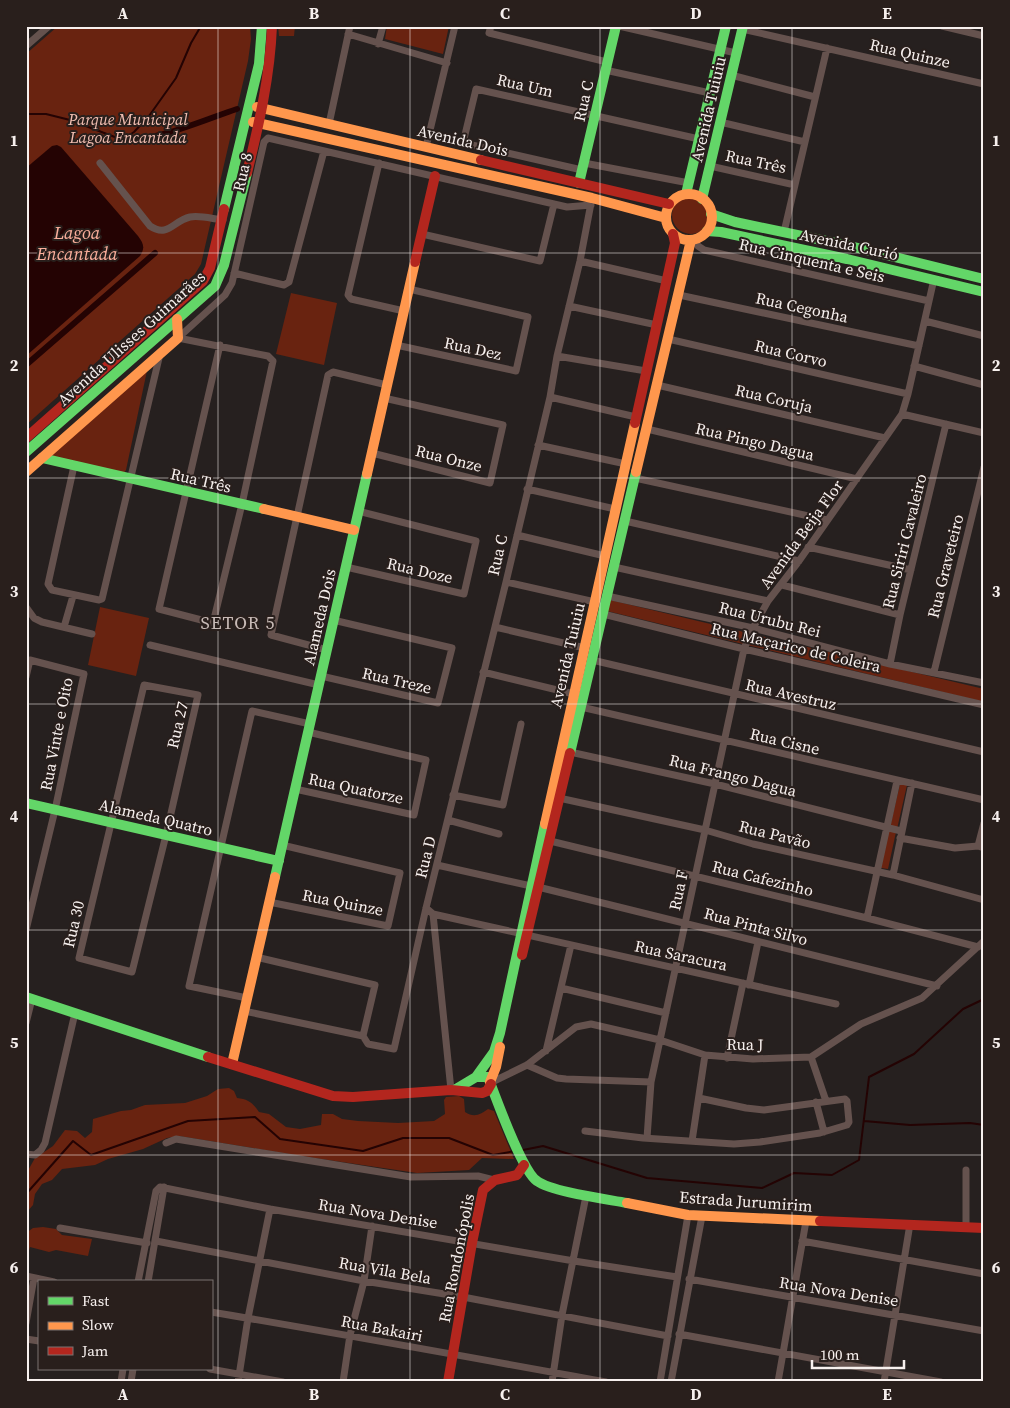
<svg xmlns="http://www.w3.org/2000/svg" width="1010" height="1408" font-family="'Source Serif 4',serif">
  <rect width="100%" height="100%" fill="#26201f"/>
  <!-- green -->
  <path fill="#692310" d="M58,26H250L251,39L248,61L201,264L195,274L26,425V54Z
    M278,26H295L294,36H279Z
    M387,26H449L443,54L385,39Z
    M672 215a19 19 0 1 1 38 0a19 19 0 1 1-38 0Z
    M291,293L337,303L324,365L276,354Z
    M148,366L126,470L124,473L49,457Z
    M610,600L984,689V702L607,611Z
    M100,607L149,618L136,676L88,665Z
    M900,784L907,785L897,829L890,827Z
    M889,830L896,832L888,869L881,868Z
    M229,1088L234,1091L237,1098C248,1099 253,1103 259,1112L269,1114L286,1127L300,1129L321,1125L322,1114H333L342,1119L358,1121L398,1123L434,1121L445,1114L444,1100L446,1097L459,1096L464,1099L465,1112C474,1118 480,1115 488,1109L494,1111L514,1159L482,1158L469,1170L417,1173L301,1156L179,1136L167,1138L143,1149L108,1159L95,1165L62,1169L52,1180L42,1184L35,1194L33,1205L26,1213V1174L35,1158L53,1146L65,1130L77,1131L85,1138L92,1132L93,1119L121,1111L131,1110L145,1105L185,1103L207,1096L218,1089Z
    M43,1227L56,1229L62,1235L92,1239L88,1256L56,1250L49,1252L30,1247L26,1261V1233L33,1228Z"/>
  <!-- water -->
  <path fill="#240303" d="M57,145L61,147L138,236C144,244 145,248 140,256L26,356V168L52,146Z"/>
  <g fill="none" stroke-linecap="round" stroke-linejoin="round">
    <!-- stream -->
    <path stroke="#240303" stroke-width="2" d="M26,114H46L70,120L120,139L128,136L134,132L149,116L176,78L191,43L201,26
      M864,1121L910,1125L970,1123L984,1125
      M523,1150L543,1146L647,1178L762,1188L794,1173L832,1175L859,1160L869,1077L914,1054L963,1009L984,999
      M26,1194L73,1141L91,1155L188,1121L255,1117L280,1139L363,1151L403,1138H449L493,1155L515,1151"/>
    <!-- canal -->
    <path stroke="#240303" stroke-width="6" d="M120,139C151,144 206,119 237,109
      M26,365L155,253"/>
    <!-- street -->
    <path stroke="#65524e" stroke-width="7" d="M491,26L489,33L607,62
      M619,26L736,53
      M942,26L984,36
      M742,29L984,84
      M348,34L447,63
      M378,44L383,26
      M26,46L49,26
      M605,70L710,93
      M731,75L815,97
      M720,122L805,142
      M329,124L350,26
      M426,147L455,26
      M100,163L150,226C168,238 173,221 190,217C200,215 213,219 223,220
      M379,163L348,295L351,299L404,311
      M584,163L689,183
      M710,166L795,185
      M582,170L463,143L476,89L699,139
      M784,232L827,48
      M422,234L540,261L554,204
      M694,239L698,246L704,250L929,301
      M580,261L667,281
      M234,273L284,285L289,282L324,151
      M679,295L919,346
      M569,306L657,325
      M925,321L984,336
      M178,338L268,356L273,361L242,504L213,623L159,609L220,345
      M178,338L225,295L232,283L264,142L268,138L567,207L591,205
      M668,339L908,394
      M396,345L516,371L528,317L409,289
      M557,356L646,371
      M914,366L984,385
      M657,385L885,438
      M550,397L636,417
      M902,414L984,433
      M647,429L857,479
      M538,445L626,464
      M372,453L490,483L503,425L384,398
      M74,466L48,584L52,590L99,600L102,599L160,354
      M635,478L827,520
      M527,489L615,509
      M625,521L799,561
      M517,535L605,556
      M808,547L911,570
      M346,567L464,594L476,541L358,511
      M614,567L768,601
      M506,582L595,602
      M782,585L900,615
      M607,596L753,628L890,664L984,683
      M26,607L34,618L42,622L92,634
      M603,614L744,649L984,705
      M64,627L73,596
      M495,627L585,648
      M150,645L319,685
      M327,650L271,635L328,375L333,372L387,385
      M592,660L984,752
      M890,664L900,615L946,424
      M483,672L574,694
      M934,672L984,467
      M321,676L438,703L452,648L333,620
      M26,677L30,660L84,674L55,810L26,930
      M144,685L198,695L166,835L132,972L79,958Z
      M581,707L984,800
      M570,752L715,784L901,831
      M295,789L414,815L426,760L308,732
      M453,795L503,805L521,724
      M559,798L705,830L753,844L893,875L984,900
      M448,820L499,834
      M900,838L955,848L978,846L984,848
      M546,840L867,918L978,947
      M978,846L984,823
      M437,865L531,886
      M893,875L912,783
      M538,887C672,919 804,953 937,986
      M269,902L388,926L400,873L282,845
      M426,908L433,914L836,1004
      M433,914L451,1090
      M867,918L897,781
      M256,957L375,985L363,1036L368,1044L394,1049L426,908L506,582L550,397L557,356L580,261L592,198
      M749,985L758,942
      M561,988L666,1013
      M247,998L189,986L252,711L310,724
      M244,1011L363,1036
      M26,1023L32,999
      M546,1051L571,945
      M811,1057L826,1101
      M727,1058L743,983
      M527,1065L557,1078L566,1079L651,1082
      M490,1083L527,1065L576,1027L591,1024L660,1040L705,1055L753,1059L811,1057L861,1024L922,998L984,941
      M816,1102L824,1132
      M585,1131L643,1138L734,1144L760,1142L820,1133L847,1125L849,1122L847,1101L845,1099L764,1110L746,1108L699,1098
      M647,1138L651,1082L744,649L753,628L768,601L799,561L902,414L908,394L934,279
      M692,1141L705,1055
      M166,1143L176,1139L411,1177L478,1176L494,1180
      M26,1154L35,1155L41,1150L45,1143L75,1013
      M966,1170V1228
      M60,1228L147,1243
      M156,1241L364,1281L463,1297L668,1336
      M802,1241L984,1274
      M26,1276L54,1282
      M689,1279L984,1331
      M138,1282L156,1191L160,1187L270,1209L574,1261L677,1277
      M148,1282L164,1187
      M211,1312C343,1334 474,1358 606,1382
      M26,1323L34,1278
      M679,1334L941,1382
      M26,1339L39,1341
      M210,1369L283,1382
      M121,1382L123,1369
      M131,1382L133,1369
      M238,1382L248,1318L270,1209
      M343,1382L350,1335L364,1281L372,1226
      M552,1382L562,1315L586,1196
      M660,1382L688,1215
      M671,1382L702,1216
      M778,1382L806,1221
      M884,1382L910,1224"/>
    <!-- fast -->
    <path stroke="#63d668" stroke-width="10" d="M579,183L616,26
      M686,194L726,26
      M702,199L743,26
      M224,209L259,64L262,26
      M711,214L735,222L850,246L984,279
      M707,231L721,232L847,259L984,292
      M26,452L215,286L224,265L247,173
      M42,458L264,509
      M570,753L636,472
      M26,803L279,861
      M275,877L367,474
      M26,997L208,1057
      M476,1077L494,1052L500,1033L545,824
      M456,1089L476,1077H488C496,1098 522,1171 537,1181C552,1192 606,1199 627,1203"/>
    <!-- slow -->
    <path stroke="#ff974d" stroke-width="10" d="M257,107L481,160
      M253,122L592,198L666,218
      M666 217a23 23 0 1 1 46 0a23 23 0 1 1-46 0Z
      M26,472L178,338L177,319
      M636,472L691,240
      M367,474L415,262
      M264,509L354,530
      M545,824L635,423
      M232,1064L275,877
      M490,1082L496,1067L500,1047
      M627,1203L688,1215L820,1221"/>
    <!-- jam -->
    <path stroke="#b3261e" stroke-width="10" d="M481,160L669,204
      M247,173C259,124 270,77 272,26
      M415,262L435,176
      M635,423L675,243L673,234
      M26,438L203,281L210,268L224,209
      M522,955L570,753
      M208,1057L333,1096L353,1097L451,1090L482,1093L487,1091L491,1084
      M820,1221L984,1228
      M448,1382L472,1243L483,1190L495,1180L517,1175L524,1165"/>
  </g>
  <!-- grid -->
  <path fill="none" stroke="#f7f0ee" stroke-width="1" stroke-opacity="0.55" d="M218,26V1382M410,26V1382M600,26V1382M792,26V1382M26,253H984M26,478H984M26,704H984M26,930H984M26,1155H984"/>
  <g text-anchor="middle" dominant-baseline="central" stroke-width="4" stroke-linejoin="round" paint-order="stroke">
    <!-- street labels -->
    <g font-size="16" fill="#f7f0ee" stroke="#291f1c">
      <text transform="translate(910 53) rotate(13)">Rua Quinze</text>
      <text transform="translate(525 85) rotate(13)">Rua Um</text>
      <text transform="translate(583 101) rotate(-77)">Rua C</text>
      <text transform="translate(708 109) rotate(-77)">Avenida Tuiuiu</text>
      <text transform="translate(463 140) rotate(13)">Avenida Dois</text>
      <text transform="translate(756 161) rotate(12)">Rua Três</text>
      <text transform="translate(242 172) rotate(-77)">Rua 8</text>
      <text transform="translate(849 244) rotate(12)">Avenida Curió</text>
      <text transform="translate(812 260) rotate(13)">Rua Cinquenta e Seis</text>
      <text transform="translate(802 307) rotate(12)">Rua Cegonha</text>
      <text transform="translate(131 338) rotate(-42)">Avenida Ulisses Guimarães</text>
      <text transform="translate(473 348) rotate(12)">Rua Dez</text>
      <text transform="translate(791 353) rotate(13)">Rua Corvo</text>
      <text transform="translate(774 398) rotate(13)">Rua Coruja</text>
      <text transform="translate(755 441) rotate(13)">Rua Pingo Dagua</text>
      <text transform="translate(449 458) rotate(14)">Rua Onze</text>
      <text transform="translate(201 480) rotate(13)">Rua Três</text>
      <text transform="translate(801 534) rotate(-54)">Avenida Beija Flor</text>
      <text transform="translate(904 541) rotate(-76)">Rua Siriri Cavaleiro</text>
      <text transform="translate(497 555) rotate(-77)">Rua C</text>
      <text transform="translate(945 566) rotate(-76)">Rua Graveteiro</text>
      <text transform="translate(420 570) rotate(13)">Rua Doze</text>
      <text transform="translate(319 617) rotate(-77)">Alameda Dois</text>
      <text transform="translate(770 619) rotate(14)">Rua Urubu Rei</text>
      <text transform="translate(796 647) rotate(13)">Rua Maçarico de Coleira</text>
      <text transform="translate(567 655) rotate(-77)">Avenida Tuiuiu</text>
      <text transform="translate(397 680) rotate(13)">Rua Treze</text>
      <text transform="translate(791 694) rotate(13)">Rua Avestruz</text>
      <text transform="translate(177 725) rotate(-77)">Rua 27</text>
      <text transform="translate(56 734) rotate(-79)">Rua Vinte e Oito</text>
      <text transform="translate(785 741) rotate(13)">Rua Cisne</text>
      <text transform="translate(733 775) rotate(14)">Rua Frango Dagua</text>
      <text transform="translate(356 788) rotate(12)">Rua Quatorze</text>
      <text transform="translate(156 817) rotate(13)">Alameda Quatro</text>
      <text transform="translate(775 834) rotate(14)">Rua Pavão</text>
      <text transform="translate(425 857) rotate(-76)">Rua D</text>
      <text transform="translate(763 878) rotate(14)">Rua Cafezinho</text>
      <text transform="translate(678 890) rotate(-78)">Rua F</text>
      <text transform="translate(343 902) rotate(11)">Rua Quinze</text>
      <text transform="translate(73 924) rotate(-77)">Rua 30</text>
      <text transform="translate(756 926) rotate(15)">Rua Pinta Silvo</text>
      <text transform="translate(681 955) rotate(12)">Rua Saracura</text>
      <text transform="translate(745 1044) rotate(1)">Rua J</text>
      <text transform="translate(746 1201) rotate(4)">Estrada Jurumirim</text>
      <text transform="translate(378 1213) rotate(9)">Rua Nova Denise</text>
      <text transform="translate(456 1258) rotate(-79)">Rua Rondonópolis</text>
      <text transform="translate(385 1270) rotate(10)">Rua Vila Bela</text>
      <text transform="translate(839 1291) rotate(9)">Rua Nova Denise</text>
      <text transform="translate(382 1328) rotate(11)">Rua Bakairi</text>
    </g>
    <!-- park labels -->
    <g font-size="16" font-style="italic" fill="#f2beb1" stroke="#291f1c">
      <text x="128" y="119">Parque Municipal<tspan x="128" dy="18">Lagoa Encantada</tspan></text>
    </g>
    <!-- water labels -->
    <g font-size="18" font-style="italic" fill="#fbaf9c" stroke="#291f1c">
      <text x="77" y="232">Lagoa<tspan x="77" dy="21">Encantada</tspan></text>
    </g>
    <!-- neighbourhood labels -->
    <g font-size="18" letter-spacing="1" fill="#c8bbb7" stroke="#291f1c">
      <text x="238" y="622">SETOR 5</text>
    </g>
  </g>
  <!-- border -->
  <rect width="1010" height="1408" fill="none" stroke="#291f1c" stroke-width="55"/>
  <!-- legend -->
  <rect x="38" y="1280" width="175" height="90" fill="#291f1c" stroke="#7b7370"/>
  <rect x="48" y="1297" width="25" height="8" fill="#63d668" stroke="#7b7370"/>
  <text x="82" y="1306" font-size="15" fill="#f7f0ee">Fast</text>
  <rect x="48" y="1322" width="25" height="8" fill="#ff974d" stroke="#7b7370"/>
  <text x="82" y="1330" font-size="15" fill="#f7f0ee">Slow</text>
  <rect x="48" y="1347" width="25" height="8" fill="#b3261e" stroke="#7b7370"/>
  <text x="82" y="1356" font-size="15" fill="#f7f0ee">Jam</text>
  <!-- scale -->
  <path d="M812 1360v8h92v-8" fill="none" stroke="#f7f0ee" stroke-width="2.5"/>
  <text x="820" y="1360" font-size="15" fill="#f7f0ee" stroke="#291f1c" stroke-width="4" paint-order="stroke">100 m</text>
  <rect x="28" y="28" width="954" height="1352" fill="none" stroke="#f7f0ee" stroke-width="2"/>
  <g font-size="16" text-anchor="middle" font-weight="bold" fill="#f7f0ee">
    <text x="123" y="19">A</text>
    <text x="314" y="19">B</text>
    <text x="505" y="19">C</text>
    <text x="696" y="19">D</text>
    <text x="887" y="19">E</text>
    <text x="14" y="146">1</text>
    <text x="996" y="146">1</text>
    <text x="14" y="371">2</text>
    <text x="996" y="371">2</text>
    <text x="14" y="597">3</text>
    <text x="996" y="597">3</text>
    <text x="14" y="822">4</text>
    <text x="996" y="822">4</text>
    <text x="14" y="1048">5</text>
    <text x="996" y="1048">5</text>
    <text x="14" y="1273">6</text>
    <text x="996" y="1273">6</text>
    <text x="123" y="1400">A</text>
    <text x="314" y="1400">B</text>
    <text x="505" y="1400">C</text>
    <text x="696" y="1400">D</text>
    <text x="887" y="1400">E</text>
  </g>
</svg>
